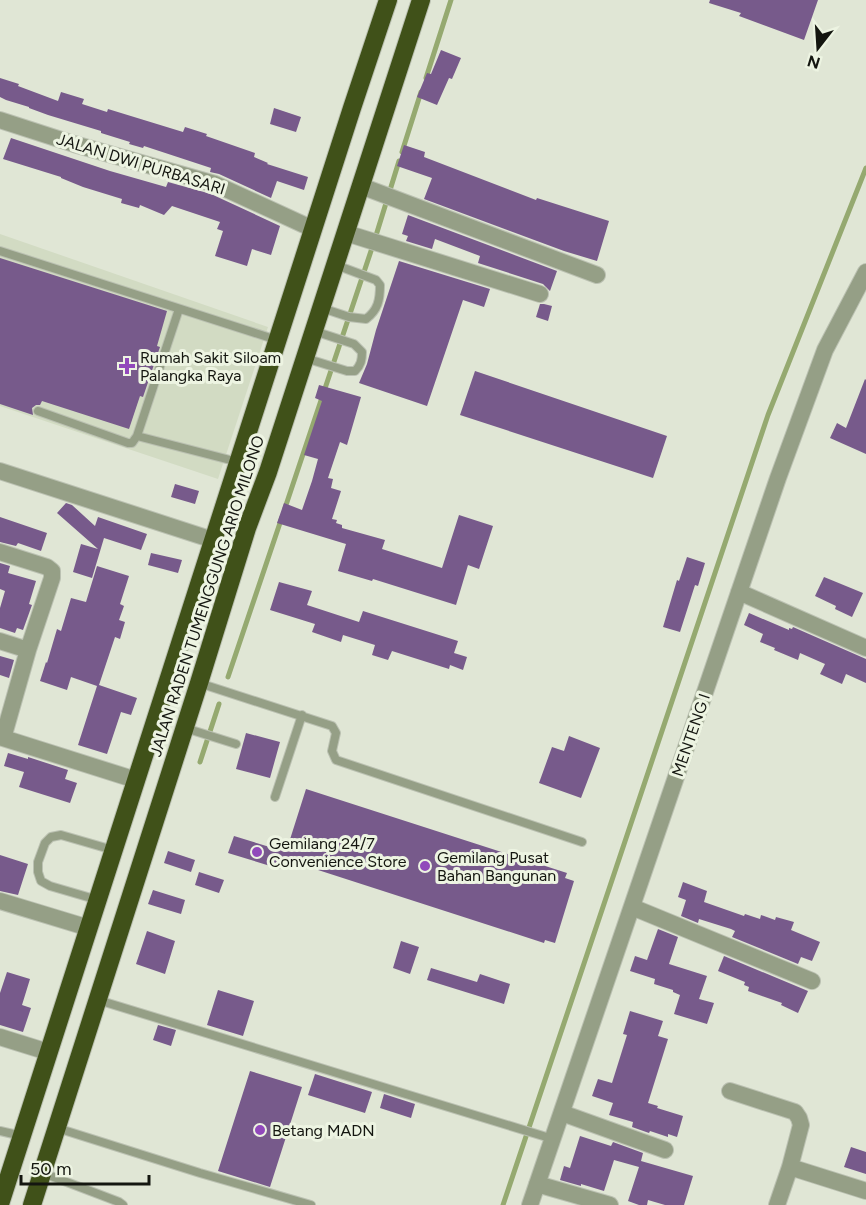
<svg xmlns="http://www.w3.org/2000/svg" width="866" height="1205" font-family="Figtree,sans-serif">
  <rect width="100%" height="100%" fill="#e0e6d5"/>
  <!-- built -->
  <path fill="#d2dbc3" d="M0,234L268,327L218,479L0,406Z"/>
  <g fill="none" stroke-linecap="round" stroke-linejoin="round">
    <!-- stream -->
    <path stroke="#95a970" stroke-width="5" d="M426,78L451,0
      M402,152L421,92
      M285,508L374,242L399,161
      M228,677L282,517
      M200,762L219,704
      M503,1205L768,415L866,168"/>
  </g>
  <!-- building -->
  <path fill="#775a8b" d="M710,0H818L804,40L739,16L741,13L709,3Z
    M441,50L461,58L452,79L449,78L437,105L417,97L427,73L431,74Z
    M0,78L19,84L18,86L58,101L61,92L84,99L82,104L107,112L108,109L183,132L185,127L207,134L206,136L255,153L254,157L268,163L267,164L308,177L304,190L277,181L271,198L219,174L210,172L211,168L144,146L143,148L129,144L130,142L101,133V131L48,115L29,108V107L6,100L0,97Z
    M274,108L301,117L296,132L270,124Z
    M11,138L110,171L166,187L168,182L211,194L280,226L271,255L252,249L247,266L215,256L223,231L217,229L220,222L172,206L164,215L140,205L139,208L121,203L122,199L83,187L61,178V177L3,159Z
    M404,145L425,152L424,157L536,200L537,198L609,221L597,261L564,251L424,199L432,178L397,166Z
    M408,215L557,271L550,291L543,284L478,263L480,256L435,239L432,249L406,241L408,236L402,234Z
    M0,258L167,311L157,346L160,347L143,397L140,396L129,429L42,401L40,405H36L32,408L33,415L0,404Z
    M399,261L490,289L484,307L463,300L427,406L359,383L367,364L376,330Z
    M540,304H544L552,306L548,321L536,317Z
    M475,371L667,436L653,478L460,415Z
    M865,379L866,380V454L830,438L837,423L846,428Z
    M319,385L361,397L347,445L340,442L328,478L333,479L331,488L341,491L332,519L337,520L336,523L342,525V528L385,540L382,549L442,568L459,515L493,526L479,569L468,565L456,605L373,579L372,581L338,571L346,544L277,523L284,503L302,510L312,481L318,459L304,455L322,401L315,398Z
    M175,484L199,491L195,504L171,497Z
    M66,503L72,505L95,526L98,517L147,534L141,550L104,538L92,578L73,572L81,544L98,549L57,513Z
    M0,517L47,533L41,551L18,543L16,546L0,542Z
    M151,553L182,560L178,573L148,565Z
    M687,557L705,563L698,586L695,585L680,632L663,627L677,580L679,581Z
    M0,563L10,566L8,573L36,581L29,604L32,605L23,630L17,628L15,633L0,628V608L5,591L0,589Z
    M97,566L129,576L120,604L124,606L119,620L125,622L120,639L115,637L99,685L137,698L131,715L121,712L107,754L78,745L97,686L71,677L67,690L40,681L46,662L47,663L57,629L61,631L71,598L86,602Z
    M824,577L863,593L852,617L835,609L836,606L815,596Z
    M279,582L312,591L307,605L359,622L363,611L458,641L454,653L467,657L463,670L450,665L449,669L392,651L388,660L372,655L375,645L343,635L341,642L312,632L315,624L270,610Z
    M749,613L789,630V628L792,629L793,627L866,659V683L846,674L842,684L820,674L825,664L800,653L798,660L774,650L775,648L760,642L763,634L744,625Z
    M0,656L14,660L9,678L0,675Z
    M246,733L280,742L270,778L236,769Z
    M569,736L600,748L581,798L539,783L552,747L564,751Z
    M8,753L28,759V757L68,770L65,779L77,783L70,803L19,787L24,772L4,766Z
    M306,789L567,873L565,878L574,881L555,943L545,940L544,943L284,859L280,869L228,853L234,836L286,852Z
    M168,851L195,860L191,872L164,863Z
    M0,855L28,864L18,895L0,891Z
    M199,872L224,880L219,893L195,885Z
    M683,882L707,891L704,902L744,916L745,914L760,919L761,915L775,920L776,917L794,922L791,930L820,942L812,961L801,957L798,964L732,937L735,931L731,929L699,919L698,923L681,916L686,900L678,897Z
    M153,890L185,900L181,914L148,904Z
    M658,929L678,937L669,964L707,976L699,999L714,1003L707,1024L674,1014L680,995L673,992V990L654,984L655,979L630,971L635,956L647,960Z
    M147,931L175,941L165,974L136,964Z
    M401,941L419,947L410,974L393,968Z
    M724,956L808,991L798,1013L781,1005L782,1003L748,991L749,987L744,985L745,982L718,971Z
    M431,968L477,982L480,974L510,984L504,1004L427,980Z
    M7,972L30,979L22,1005L31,1008L23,1032L0,1025V993Z
    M218,990L254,1001L243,1036L207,1025Z
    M630,1011L663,1021L658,1036L668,1039L648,1103L658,1106L657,1108L683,1116L677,1137L668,1134V1137L650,1131L649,1133L632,1127L633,1122L609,1115L613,1103L592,1096L598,1079L612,1083L627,1035L623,1034Z
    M158,1025L176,1030L171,1046L153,1040Z
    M250,1071L302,1087L270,1187L218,1171Z
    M315,1074L372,1092L365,1113L308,1095Z
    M384,1094L415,1104L411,1118L380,1108Z
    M580,1136L611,1146L613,1142L643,1153L641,1161L693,1176L684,1205H665L648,1200L647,1205H639L628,1201L639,1167L614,1160L604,1191L581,1184V1186L560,1180L564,1166L570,1168Z
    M851,1147L866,1152V1174L844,1167Z"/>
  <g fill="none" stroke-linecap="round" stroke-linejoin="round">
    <defs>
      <path id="lane" d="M0,251L277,340
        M322,308L349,317L366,319C378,310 380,300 380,285L376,280L336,265
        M305,358L347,371H355C361,365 362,360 362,352L354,344L314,331
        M38,411L128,443H132L137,436L179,309
        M137,436L238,462
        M199,683L332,726L336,733L332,751L336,760L582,842
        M185,728L236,744
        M275,797L302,715
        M98,900L50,886L41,881L38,872V862L45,843L51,837L61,835L113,850
        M98,1000L553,1139
        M57,1128L200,1173L311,1205
        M0,1131L22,1136
        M43,1173L119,1202L123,1205"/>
      <path id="street" d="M0,120L74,144L215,184L313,229
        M361,186L597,275
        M346,233L540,294
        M0,471L213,540
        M0,552L47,567L52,571V578L28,650L3,738
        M739,592L866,648
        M0,641L28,650
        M0,737L136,780
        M0,901L89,928
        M632,907L812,981
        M0,1037L48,1052
        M730,1091L795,1112L799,1118L801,1125L790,1167L777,1205
        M562,1113L665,1150
        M790,1167L866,1191
        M537,1184L610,1205
        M530,1205L778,478L825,350L866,272"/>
      <path id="highway" d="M0,1204L352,108L388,0
        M32,1205L199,683L247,528L268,472L421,0"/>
    </defs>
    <!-- lane casing -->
    <use href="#lane" stroke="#bbc1b2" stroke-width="10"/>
    <!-- street casing -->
    <use href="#street" stroke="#bbc1b2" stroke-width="18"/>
    <!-- highway casing -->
    <use href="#highway" stroke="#bbc1b2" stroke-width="20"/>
    <!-- lane -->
    <use href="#lane" stroke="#959f86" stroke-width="8"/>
    <!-- street -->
    <use href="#street" stroke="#959f86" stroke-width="16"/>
    <!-- highway -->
    <use href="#highway" stroke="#405119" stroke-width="18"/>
  </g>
  <!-- markers -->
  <g fill="#9149bb" stroke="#edf4e2" stroke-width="2">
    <path d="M124 357h6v6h6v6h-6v6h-6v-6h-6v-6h6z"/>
    <circle cx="257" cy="852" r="6"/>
    <circle cx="425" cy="866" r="6"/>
    <circle cx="260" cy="1130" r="6"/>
  </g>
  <g text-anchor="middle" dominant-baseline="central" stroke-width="6" stroke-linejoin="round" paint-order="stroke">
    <!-- street labels -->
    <g font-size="16" fill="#141610" stroke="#edf4e2">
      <text transform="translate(141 164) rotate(17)">JALAN DWI PURBASARI</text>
      <text transform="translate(207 596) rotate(-72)">JALAN RADEN TUMENGGUNG ARIO MILONO</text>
      <text transform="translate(691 735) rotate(-71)">MENTENG I</text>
    </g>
    <!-- poi labels -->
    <g font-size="16" fill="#141610" stroke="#edf4e2" text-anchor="start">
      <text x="140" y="357">Rumah Sakit Siloam<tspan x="140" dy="18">Palangka Raya</tspan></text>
      <text x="269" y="843">Gemilang 24/7<tspan x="269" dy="18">Convenience Store</tspan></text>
      <text x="437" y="857">Gemilang Pusat<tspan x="437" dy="18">Bahan Bangunan</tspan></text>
      <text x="272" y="1130">Betang MADN</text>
    </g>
  </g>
  <!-- north arrow -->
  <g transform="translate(818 48) rotate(197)" stroke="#edf4e2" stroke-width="4.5" paint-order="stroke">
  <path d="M0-4.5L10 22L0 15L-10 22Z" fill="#141610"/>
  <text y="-9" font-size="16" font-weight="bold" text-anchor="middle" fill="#141610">N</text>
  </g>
  <!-- scale -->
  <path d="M21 1175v9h128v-9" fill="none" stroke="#141610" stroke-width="3"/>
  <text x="30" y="1175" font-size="18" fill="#141610" stroke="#edf4e2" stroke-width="4.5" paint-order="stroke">50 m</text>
</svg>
